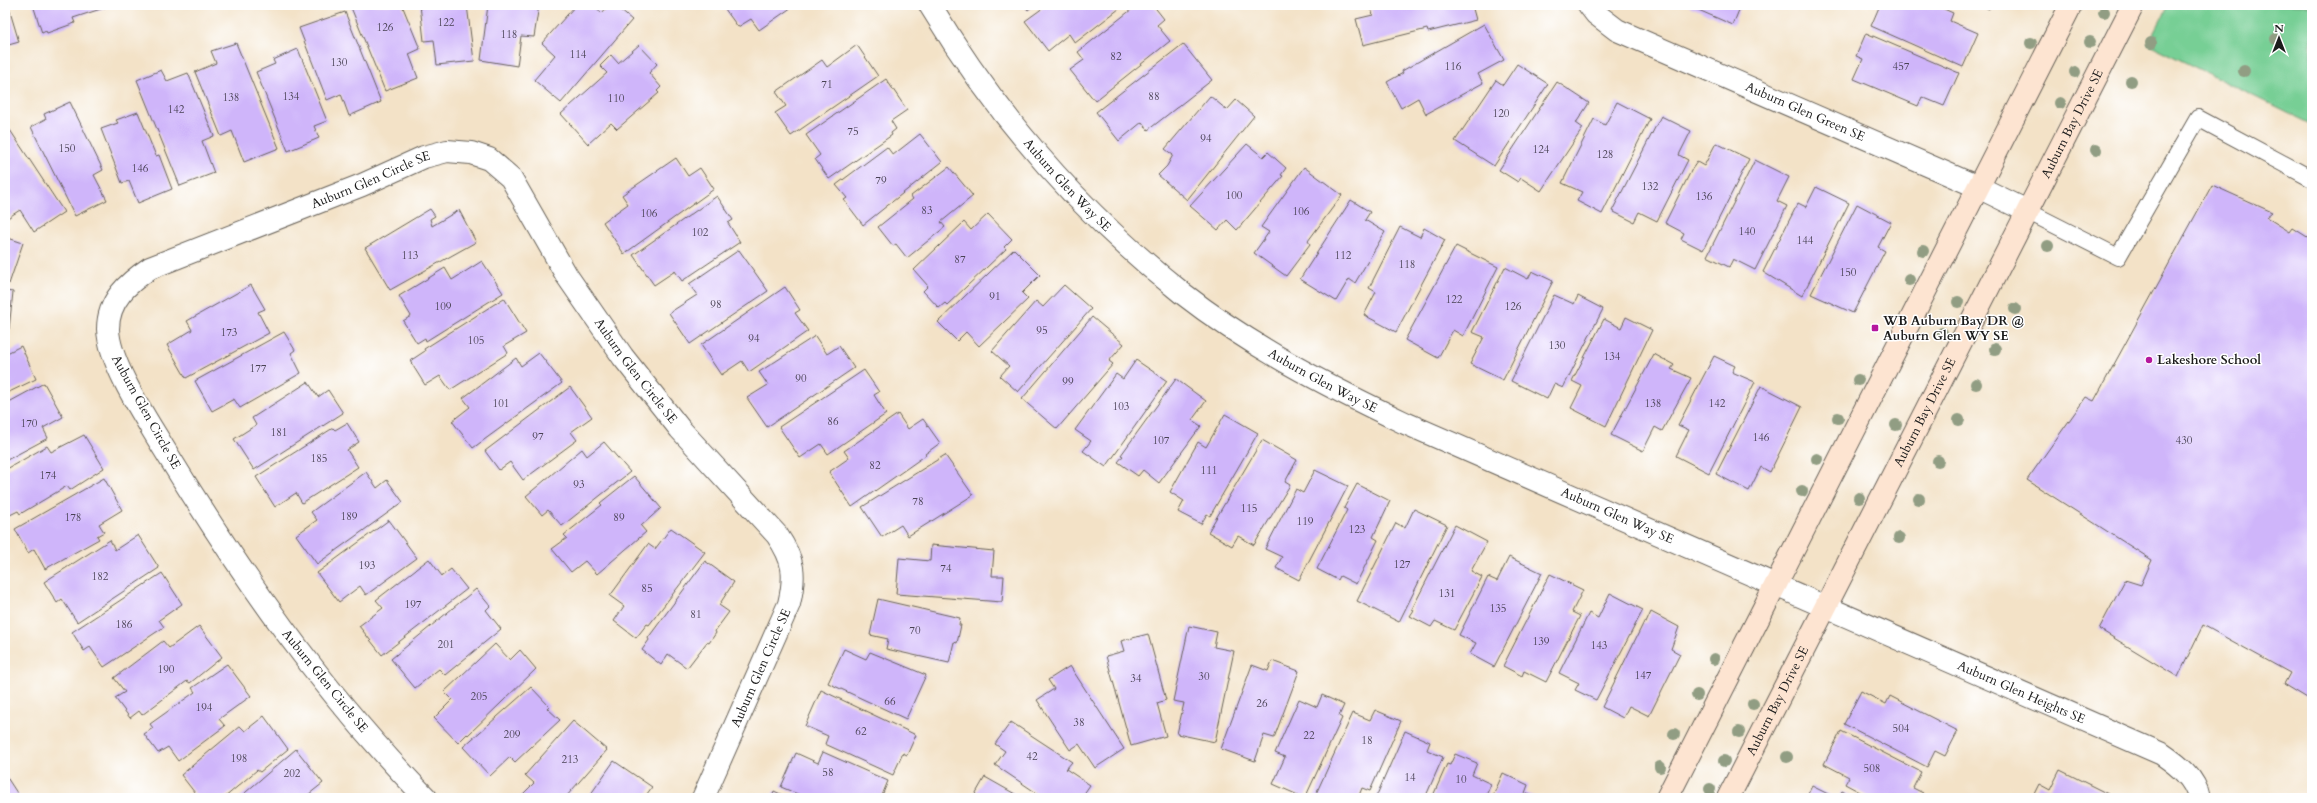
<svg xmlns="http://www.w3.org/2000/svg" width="2317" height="803" font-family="Cardo,serif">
  <rect width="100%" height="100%" fill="#fff"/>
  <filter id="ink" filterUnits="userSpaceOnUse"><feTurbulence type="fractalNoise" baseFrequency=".025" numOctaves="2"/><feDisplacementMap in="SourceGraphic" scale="8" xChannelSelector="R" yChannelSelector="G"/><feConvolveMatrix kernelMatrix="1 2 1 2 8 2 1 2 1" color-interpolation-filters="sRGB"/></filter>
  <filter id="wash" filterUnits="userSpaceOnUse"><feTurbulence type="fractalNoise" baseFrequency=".012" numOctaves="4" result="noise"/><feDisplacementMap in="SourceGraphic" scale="16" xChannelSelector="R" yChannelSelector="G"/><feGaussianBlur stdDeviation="0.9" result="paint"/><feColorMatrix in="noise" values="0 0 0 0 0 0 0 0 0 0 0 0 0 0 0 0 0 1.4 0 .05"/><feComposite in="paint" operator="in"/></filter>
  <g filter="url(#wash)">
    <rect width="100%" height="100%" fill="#f3e2c7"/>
    <!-- green -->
    <path fill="#77cf95" stroke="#4a7658" d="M2168,5H2312V125L2148,44Z"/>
    <g id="blocks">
      <!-- building -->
      <path fill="#cfb5fa" d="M5,5H8L19,42L5,46Z
        M33,5H113L73,18L75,23L47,33L46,31L42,33Z
        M350,5H402L420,49L409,54L418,78L385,91Z
        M420,5H467L474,61L437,65L434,40L424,41Z
        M488,5H539L534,37L521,36L517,66L481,60Z
        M576,5H593L602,13L609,5H614L632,20L561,103L534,80L555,55L542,43Z
        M722,5H795L759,30L751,19L738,27Z
        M1023,5H1034L1028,10Z
        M1047,5H1124L1075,43L1069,34L1048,51L1025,21Z
        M1137,5H1153L1164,19L1157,25L1170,41L1095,101L1070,70L1084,60L1078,52Z
        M1370,5H1472L1476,20L1428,32L1427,29L1363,45L1356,19L1373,15Z
        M1687,5H1741L1733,25Z
        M1880,5H1935L1953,13L1950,21L1978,33L1963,67L1871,26Z
        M1980,5H1991L1989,9Z
        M345,12L381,102L349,116L341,94L327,100L299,28Z
        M1484,24L1504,60L1478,74L1483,83L1426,114L1418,98L1401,108L1387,82L1403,73L1402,71Z
        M1866,33L1959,73L1944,106L1922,97L1918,106L1854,79L1863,59L1856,56Z
        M236,43L279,148L244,162L232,131L221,136L195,72L216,63L211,51Z
        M1183,44L1212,80L1148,130L1142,122L1119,141L1096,112Z
        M639,45L657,64L649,73L661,87L657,91L659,93L617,129L611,123L588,144L561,114L607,73L600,66L611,55L618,63Z
        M857,45L878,76L791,136L775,113L786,106L776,92L822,60L827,67Z
        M298,49L327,121L314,126L319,138L288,151L256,72L275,64L273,60Z
        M1517,64L1548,84L1494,166L1455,141L1496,80L1503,85Z
        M161,70L167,81L188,73L214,136L202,141L214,173L180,186L137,80Z
        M886,79L907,110L891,121L896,129L891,133L892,135L829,179L815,159L820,155L806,135Z
        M1557,82L1589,103L1576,123L1583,128L1541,191L1521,178L1518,182L1499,170Z
        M1210,96L1227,110L1236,100L1254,116L1187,200L1158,175L1167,166L1173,155L1165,149Z
        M70,102L103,170L94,175L107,200L75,216L31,127L46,119L44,114Z
        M1617,102L1650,119L1602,214L1577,201L1582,192L1562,183L1594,119L1605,125Z
        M138,112L156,156L159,155L172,189L138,203L129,181L122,183L101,129L118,123L116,120Z
        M1661,116L1691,131L1679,155L1688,160L1657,221L1639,212L1634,222L1612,211Z
        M10,130L64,212L34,232L20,210L6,219L5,217V133Z
        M920,134L942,162L863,225L844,200L847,198L836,185L887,147L893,155Z
        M1716,143L1749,159L1703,250L1681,239L1684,233L1665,223L1692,169L1697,162L1704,166Z
        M1247,144L1263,157L1268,152L1286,168L1281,175L1283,176L1237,230L1227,220L1218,230L1190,206Z
        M676,158L688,176L700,168L714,189L624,254L603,222L628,204L622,195Z
        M1755,160L1789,177L1777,201L1787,206L1755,270L1733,259L1729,267L1707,256Z
        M949,167L973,196L941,222L945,227L907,258L896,244L893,246L878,227L913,199L911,196Z
        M1304,167L1342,195L1308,241L1310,244L1286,276L1254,253L1269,232L1261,227Z
        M2212,185L2272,212L2266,217L2290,232L2293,228L2312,240V701L2284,684L2290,673L2203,625L2178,677L2099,629L2125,580L2141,585L2152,560L2027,480L2086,397L2094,401Z
        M1816,187L1849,203L1802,296L1763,272L1798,203L1806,207Z
        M717,196L733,220L728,223L740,242L682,281L675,271L654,285L633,255Z
        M1351,200L1370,212L1365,220L1385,232L1355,283L1349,279L1336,301L1300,279Z
        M1857,204L1891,222L1878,247L1885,251L1853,313L1811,294Z
        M430,209L435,216L430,219L432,226L459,210L476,242L390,290L365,248Z
        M988,214L1012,239L1004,247L1006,249L947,305L945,303L939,308L923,291L928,286L914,270L964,222L971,230Z
        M1400,227L1420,237L1424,228L1445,240L1396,332L1364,315L1376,292L1369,288Z
        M5,237L23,243L9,284L5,282Z
        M1456,246L1498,267L1463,336L1453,330L1438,358L1405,340Z
        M1014,249L1040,275L1022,293L1028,299L979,346L966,332L957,341L938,322Z
        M739,250L768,291L690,344L669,313L697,295L689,284Z
        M482,261L503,293L426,341L425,338L417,343L403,321L411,316L399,296L445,268L452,280Z
        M1505,267L1528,279L1532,271L1553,281L1503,380L1470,364L1484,337L1472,332Z
        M251,285L265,309L258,312L269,333L186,378L167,345L192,330L187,321Z
        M1064,285L1091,309L1018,392L1000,376L1009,366L992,351L1036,301L1043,307Z
        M785,287L800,310L795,313L808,331L749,372L742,361L721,375L701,345Z
        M5,291L13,292L9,329L5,328Z
        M1554,295L1574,304L1578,296L1603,309L1563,388L1554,384L1547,399L1511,381Z
        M504,298L526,333L504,346L508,353L450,390L440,376L425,385L410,361L425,351L424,349Z
        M1092,317L1124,344L1109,361L1113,364L1057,429L1022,399Z
        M1626,317L1652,330L1606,426L1571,408L1582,386L1572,381L1604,319L1621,328Z
        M284,332L295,350L291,353L301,373L240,408L234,399L212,411L195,381Z
        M815,336L827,354L839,346L854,368L767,427L747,398L768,385L759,372Z
        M21,346L36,379L5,394V354Z
        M539,353L562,383L473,448L452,421L470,407L463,398L516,358L521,366Z
        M1654,354L1674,365L1671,369L1691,378L1662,431L1655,427L1643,451L1611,435Z
        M1714,356L1735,366L1732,372L1755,382L1709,473L1676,456L1689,430L1678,425Z
        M1136,360L1167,381L1106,467L1083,451L1091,441L1075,430L1116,374L1123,379Z
        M864,370L879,392L874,395L886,414L828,454L821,444L800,458L779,427Z
        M1176,379L1206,401L1192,420L1201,426L1159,483L1143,470L1138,476L1118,462L1123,456L1121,455Z
        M308,382L318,397L328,390L343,413L254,470L234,439L256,425L252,418Z
        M44,383L63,417L43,428L48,438L5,461V407L10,404L9,402Z
        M1761,386L1802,407L1770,472L1761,467L1749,491L1716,474Z
        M570,387L592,417L571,432L577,440L523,480L510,462L499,470L485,451Z
        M898,414L908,429L923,419L940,443L925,454L926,455L852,507L829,472L849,458L844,451Z
        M1225,414L1258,433L1210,516L1207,514L1201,524L1178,512L1184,501L1170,492L1198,442L1206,447Z
        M347,423L359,442L347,450L358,467L302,503L296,493L275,507L256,477L333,428L335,430Z
        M84,435L104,468L70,490L67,486L20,514L18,511L8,516L5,511V470L47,446L51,452Z
        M1262,440L1297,460L1285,482L1290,485L1254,545L1238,536L1232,546L1208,532Z
        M604,442L630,472L562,526L548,510L542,515L526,496L582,449L587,456Z
        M945,455L973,495L908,536L901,525L882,537L862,507Z
        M1315,470L1348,486L1299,580L1276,568L1282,557L1265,549L1296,489L1303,493Z
        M366,472L377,488L387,480L403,502L317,564L296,535L317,520L311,512Z
        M634,476L661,508L641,526L646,532L597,574L585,561L571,572L552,549L567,538L564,535L602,505L600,503Z
        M104,478L122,510L99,524L104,532L97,536L99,539L45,569L34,549L28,553L15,529Z
        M1357,484L1390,501L1373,537L1378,540L1356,584L1340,576L1338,580L1317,569L1347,510L1344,508Z
        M1414,509L1447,525L1399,622L1357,601L1396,523L1405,528Z
        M389,520L417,558L366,595L360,586L339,602L317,573Z
        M1455,525L1487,542L1471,571L1482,577L1454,630L1435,621L1431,627L1410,616L1414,610L1412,609Z
        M671,528L705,552L649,625L647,624L636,638L614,621L624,606L610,596L648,544L655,549Z
        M138,535L159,568L77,622L62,599L57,603L44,582L110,540L115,550Z
        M931,545L994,551L992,576H1004L1002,602L896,594L899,558L930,561Z
        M1509,557L1542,573L1494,667L1470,654L1476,643L1459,635L1488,577L1497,581Z
        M429,559L442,576L451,569L467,589L382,655L359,626L383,608L376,600Z
        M705,561L734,582L719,605L729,612L715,631L716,633L709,643L707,642L687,668L668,654L661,665L642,650L649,640L648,638Z
        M162,573L182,604L159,620L164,627L104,667L90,647L84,651L72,632Z
        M1550,574L1583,590L1572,612L1580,616L1546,682L1524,671L1522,676L1503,666Z
        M476,589L490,606L486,610L501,629L445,675L439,669L415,688L391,659Z
        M1610,593L1643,610L1596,700L1575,690L1579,683L1559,673L1589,613L1598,618Z
        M878,599L960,618L959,625H961L957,643L954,642L949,663L886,649L888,639L870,635Z
        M1651,612L1679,627L1671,649L1680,654L1649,716L1629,706L1623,718L1602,707L1644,622L1646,623Z
        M199,626L222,657L190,683L187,681L142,715L139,711L130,718L115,698L125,692L114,678L163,641L169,648Z
        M1189,626L1217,632L1214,647L1234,651L1215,742L1177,734L1184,703L1173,701Z
        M1148,634L1166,700L1157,703L1166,736L1131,746L1106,656L1124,651L1121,641Z
        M495,644L510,660L520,650L536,669L468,735L467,734L458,743L434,718L452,700L444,692Z
        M844,649L866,659L870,652L926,675L906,719L828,683Z
        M1272,661L1299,671L1274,738L1264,735L1255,761L1221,749L1252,665L1268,671Z
        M227,664L251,696L219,719L225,726L178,761L168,747L158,753L144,734L153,728L150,724L195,692L192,688Z
        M1070,666L1124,749L1095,768L1079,744L1070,750L1037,700L1054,689L1048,680Z
        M531,687L549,706L547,708L560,720L515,762L510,757L490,776L463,747Z
        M821,690L916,735L907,755L903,753L893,775L825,744L828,736L805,726Z
        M1861,691L1886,704L1890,696L1958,731L1945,756L1935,751L1927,767L1844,724Z
        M1322,695L1344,705L1339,716L1342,718L1305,798L1273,784L1285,757L1275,753L1299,699L1317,707Z
        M1375,710L1401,721L1370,791L1362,788L1358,798H1314L1353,713L1370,720Z
        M264,716L288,749L260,772L257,770L224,798H192L191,796L195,793L181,775L240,726L245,731Z
        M573,721L607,750L565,798H519L534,783L525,775Z
        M1011,722L1072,762L1066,769L1090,785L1081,798H1044L995,765L1005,751L995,744Z
        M1405,731L1430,742L1427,750L1443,757L1425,798H1378L1376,797Z
        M1841,731L1921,772L1913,788L1923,793L1921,798H1871L1845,784L1849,777L1824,764Z
        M296,749L323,783L304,798H239Z
        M823,752L888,781L881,798H807L781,787L796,753L818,763Z
        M1455,754L1477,763L1472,775L1491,784L1485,798H1432L1447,764L1450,765Z
        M614,761L652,787L644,798H588Z
        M2060,770L2110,795L2108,798H2032L2039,784L2050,790Z
        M1503,773L1528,785L1525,793L1537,798H1492Z
        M6,776L19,796L16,798H5Z
        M985,777L1022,798H973Z
        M1812,786L1836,798H1806Z
        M2312,790V798H2308Z
        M774,791L789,798H771Z
        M1842,791L1855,798H1838Z"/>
    </g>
  </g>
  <g filter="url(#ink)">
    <use href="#blocks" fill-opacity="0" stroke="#676158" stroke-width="1"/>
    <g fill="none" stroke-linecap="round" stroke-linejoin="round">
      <defs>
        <path id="lane" d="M2027,211L2118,257L2198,118L2312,179"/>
        <g id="street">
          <path id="s1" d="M930,5C996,115 1081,213 1182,293C1250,346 1327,386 1405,423L2162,754C2178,765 2195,778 2199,798"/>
          <path id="s2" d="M1589,5L1596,14L1617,30L1978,187L2027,211"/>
          <path id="s3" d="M426,798C323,693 239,572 163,447C145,417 109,363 108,329C108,300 128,283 150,268L362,185L424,157L447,151L471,153L489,159L511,178L567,276L623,357L680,429L777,535C794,560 796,574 789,604L703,798"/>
        </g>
        <g id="secondary">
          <path d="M1667,798L2071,5"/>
          <path id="s4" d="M1728,798L2133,5"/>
        </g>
      </defs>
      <!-- lane casing -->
      <use href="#lane" stroke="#676158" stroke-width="18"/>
      <!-- street casing -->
      <use href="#street" stroke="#676158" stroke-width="24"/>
      <!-- secondary casing -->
      <use href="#secondary" stroke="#676158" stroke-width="24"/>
      <!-- lane -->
      <use href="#lane" stroke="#fff" stroke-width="16"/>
      <!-- street -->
      <use href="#street" stroke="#fff" stroke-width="22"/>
      <!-- secondary -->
      <use href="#secondary" stroke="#fde4d1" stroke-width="22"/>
    </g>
    <!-- trees -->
    <g fill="#919d83">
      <circle cx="2104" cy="12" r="6"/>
      <circle cx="2276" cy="39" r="6"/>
      <circle cx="2090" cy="42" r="6"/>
      <circle cx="2031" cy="43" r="6"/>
      <circle cx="2151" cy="43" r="6"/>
      <circle cx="2244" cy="71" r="6"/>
      <circle cx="2075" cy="72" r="6"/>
      <circle cx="2131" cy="81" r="6"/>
      <circle cx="2060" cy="103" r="6"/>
      <circle cx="2096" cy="150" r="6"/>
      <circle cx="2048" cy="246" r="6"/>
      <circle cx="1923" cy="251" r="6"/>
      <circle cx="1909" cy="280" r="6"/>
      <circle cx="1958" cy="302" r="6"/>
      <circle cx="2015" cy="309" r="6"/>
      <circle cx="1942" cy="333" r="6"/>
      <circle cx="1995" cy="349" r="6"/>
      <circle cx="1858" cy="380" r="6"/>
      <circle cx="1976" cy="384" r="6"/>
      <circle cx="1838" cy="418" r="6"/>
      <circle cx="1959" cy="420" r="6"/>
      <circle cx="1896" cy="425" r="6"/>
      <circle cx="1817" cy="459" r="6"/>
      <circle cx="1938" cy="461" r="6"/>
      <circle cx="1802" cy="491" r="6"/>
      <circle cx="1859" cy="498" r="6"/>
      <circle cx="1919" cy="499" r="6"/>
      <circle cx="1899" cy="538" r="6"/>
      <circle cx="1714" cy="659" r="6"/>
      <circle cx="1697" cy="695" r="6"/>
      <circle cx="1753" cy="704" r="6"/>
      <circle cx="1739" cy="732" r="6"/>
      <circle cx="1674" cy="734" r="6"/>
      <circle cx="1787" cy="757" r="6"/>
      <circle cx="1724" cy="761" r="6"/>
      <circle cx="1660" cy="767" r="6"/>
      <circle cx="1710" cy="789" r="6"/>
    </g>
  </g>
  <!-- markers -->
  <g fill="#b5179e" stroke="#fff" stroke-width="1.5">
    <rect x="1871" y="324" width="8" height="8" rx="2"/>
    <circle cx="2149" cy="360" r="4"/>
  </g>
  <g text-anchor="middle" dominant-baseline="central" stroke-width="3" stroke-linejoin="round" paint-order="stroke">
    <!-- number labels -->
    <g font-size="11" fill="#494254">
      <text x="446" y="22">122</text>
      <text x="385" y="27">126</text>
      <text x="509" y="34">118</text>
      <text x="578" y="54">114</text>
      <text x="1116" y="56">82</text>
      <text x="339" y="62">130</text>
      <text x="1453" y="66">116</text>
      <text x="1901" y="66">457</text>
      <text x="827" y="84">71</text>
      <text x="291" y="96">134</text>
      <text x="1154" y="96">88</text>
      <text x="231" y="97">138</text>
      <text x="616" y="98">110</text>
      <text x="176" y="109">142</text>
      <text x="1501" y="113">120</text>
      <text x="853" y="131">75</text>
      <text x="1206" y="138">94</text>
      <text x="67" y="148">150</text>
      <text x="1541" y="149">124</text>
      <text x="1605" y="154">128</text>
      <text x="140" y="168">146</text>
      <text x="881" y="180">79</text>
      <text x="1650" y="186">132</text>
      <text x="1234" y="195">100</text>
      <text x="1704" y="196">136</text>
      <text x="927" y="210">83</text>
      <text x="1301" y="211">106</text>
      <text x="649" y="213">106</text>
      <text x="1747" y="231">140</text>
      <text x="700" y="232">102</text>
      <text x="1805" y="240">144</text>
      <text x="410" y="255">113</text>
      <text x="1343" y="255">112</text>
      <text x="960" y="259">87</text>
      <text x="1407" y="264">118</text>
      <text x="1848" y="272">150</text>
      <text x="995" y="296">91</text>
      <text x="1454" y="299">122</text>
      <text x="716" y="304">98</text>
      <text x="443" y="306">109</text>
      <text x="1513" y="306">126</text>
      <text x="1042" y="330">95</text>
      <text x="229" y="332">173</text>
      <text x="754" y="338">94</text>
      <text x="476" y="340">105</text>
      <text x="1557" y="345">130</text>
      <text x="1612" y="356">134</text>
      <text x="258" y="368">177</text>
      <text x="801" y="378">90</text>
      <text x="1068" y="381">99</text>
      <text x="501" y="403">101</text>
      <text x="1653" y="403">138</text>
      <text x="1717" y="403">142</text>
      <text x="1121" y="406">103</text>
      <text x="833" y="421">86</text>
      <text x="29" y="423">170</text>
      <text x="279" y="432">181</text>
      <text x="538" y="436">97</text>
      <text x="1761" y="437">146</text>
      <text x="1161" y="440">107</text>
      <text x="2184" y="440">430</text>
      <text x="319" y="458">185</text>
      <text x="875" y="465">82</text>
      <text x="1209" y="470">111</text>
      <text x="48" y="475">174</text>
      <text x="579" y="484">93</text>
      <text x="918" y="501">78</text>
      <text x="1249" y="508">115</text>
      <text x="349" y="516">189</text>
      <text x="73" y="517">178</text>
      <text x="619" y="517">89</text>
      <text x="1305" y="521">119</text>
      <text x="1357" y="529">123</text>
      <text x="1402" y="564">127</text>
      <text x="367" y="565">193</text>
      <text x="946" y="568">74</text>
      <text x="100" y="576">182</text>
      <text x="647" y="588">85</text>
      <text x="1447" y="593">131</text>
      <text x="413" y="604">197</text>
      <text x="1498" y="608">135</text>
      <text x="696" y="614">81</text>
      <text x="124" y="624">186</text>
      <text x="915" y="630">70</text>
      <text x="1541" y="641">139</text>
      <text x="446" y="644">201</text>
      <text x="1599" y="645">143</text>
      <text x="166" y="669">190</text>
      <text x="1643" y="675">147</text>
      <text x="1204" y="676">30</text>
      <text x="1136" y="678">34</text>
      <text x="479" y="696">205</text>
      <text x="890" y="701">66</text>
      <text x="1262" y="703">26</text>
      <text x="204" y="707">194</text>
      <text x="1079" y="722">38</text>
      <text x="1901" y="728">504</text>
      <text x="861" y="731">62</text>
      <text x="512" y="734">209</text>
      <text x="1309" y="735">22</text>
      <text x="1367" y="740">18</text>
      <text x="1032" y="756">42</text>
      <text x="239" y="758">198</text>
      <text x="570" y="759">213</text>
      <text x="1872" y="768">508</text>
      <text x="828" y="772">58</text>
      <text x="292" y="773">202</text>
      <text x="1410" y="777">14</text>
      <text x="1461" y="779">10</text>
    </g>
    <!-- street labels -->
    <g font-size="13" fill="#1c1c1c" stroke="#fff">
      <text stroke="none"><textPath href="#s2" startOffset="243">Auburn Glen Green SE</textPath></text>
      <text stroke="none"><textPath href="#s4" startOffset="757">Auburn Bay Drive SE</textPath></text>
      <text stroke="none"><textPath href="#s3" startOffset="886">Auburn Glen Circle SE</textPath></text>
      <text stroke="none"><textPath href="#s1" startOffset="227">Auburn Glen Way SE</textPath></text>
      <text stroke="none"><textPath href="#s3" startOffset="1270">Auburn Glen Circle SE</textPath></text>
      <text stroke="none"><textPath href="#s1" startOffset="551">Auburn Glen Way SE</textPath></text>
      <text transform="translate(146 412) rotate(61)">Auburn Glen Circle SE</text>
      <text stroke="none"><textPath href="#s4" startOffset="433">Auburn Bay Drive SE</textPath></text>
      <text stroke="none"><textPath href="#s1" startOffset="875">Auburn Glen Way SE</textPath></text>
      <text transform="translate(761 668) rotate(-66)">Auburn Glen Circle SE</text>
      <text transform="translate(325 681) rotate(51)">Auburn Glen Circle SE</text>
      <text stroke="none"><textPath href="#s1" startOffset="1316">Auburn Glen Heights SE</textPath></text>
      <text stroke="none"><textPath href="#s4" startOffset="109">Auburn Bay Drive SE</textPath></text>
    </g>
    <!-- poi labels -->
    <g font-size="13" font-weight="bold" fill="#1c1c1c" stroke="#fff" text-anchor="start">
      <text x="1883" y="321">WB Auburn Bay DR @<tspan x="1883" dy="15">Auburn Glen WY SE</tspan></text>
      <text x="2157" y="360">Lakeshore School</text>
    </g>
  </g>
  <!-- margin -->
  <rect width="2317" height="803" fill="none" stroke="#fff" stroke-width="20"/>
  <!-- north arrow -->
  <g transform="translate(2279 38)" stroke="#ffffff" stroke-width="3" paint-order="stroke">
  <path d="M0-3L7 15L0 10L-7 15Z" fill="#1c1c1c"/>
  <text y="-6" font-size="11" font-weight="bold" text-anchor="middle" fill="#1c1c1c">N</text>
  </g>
</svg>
